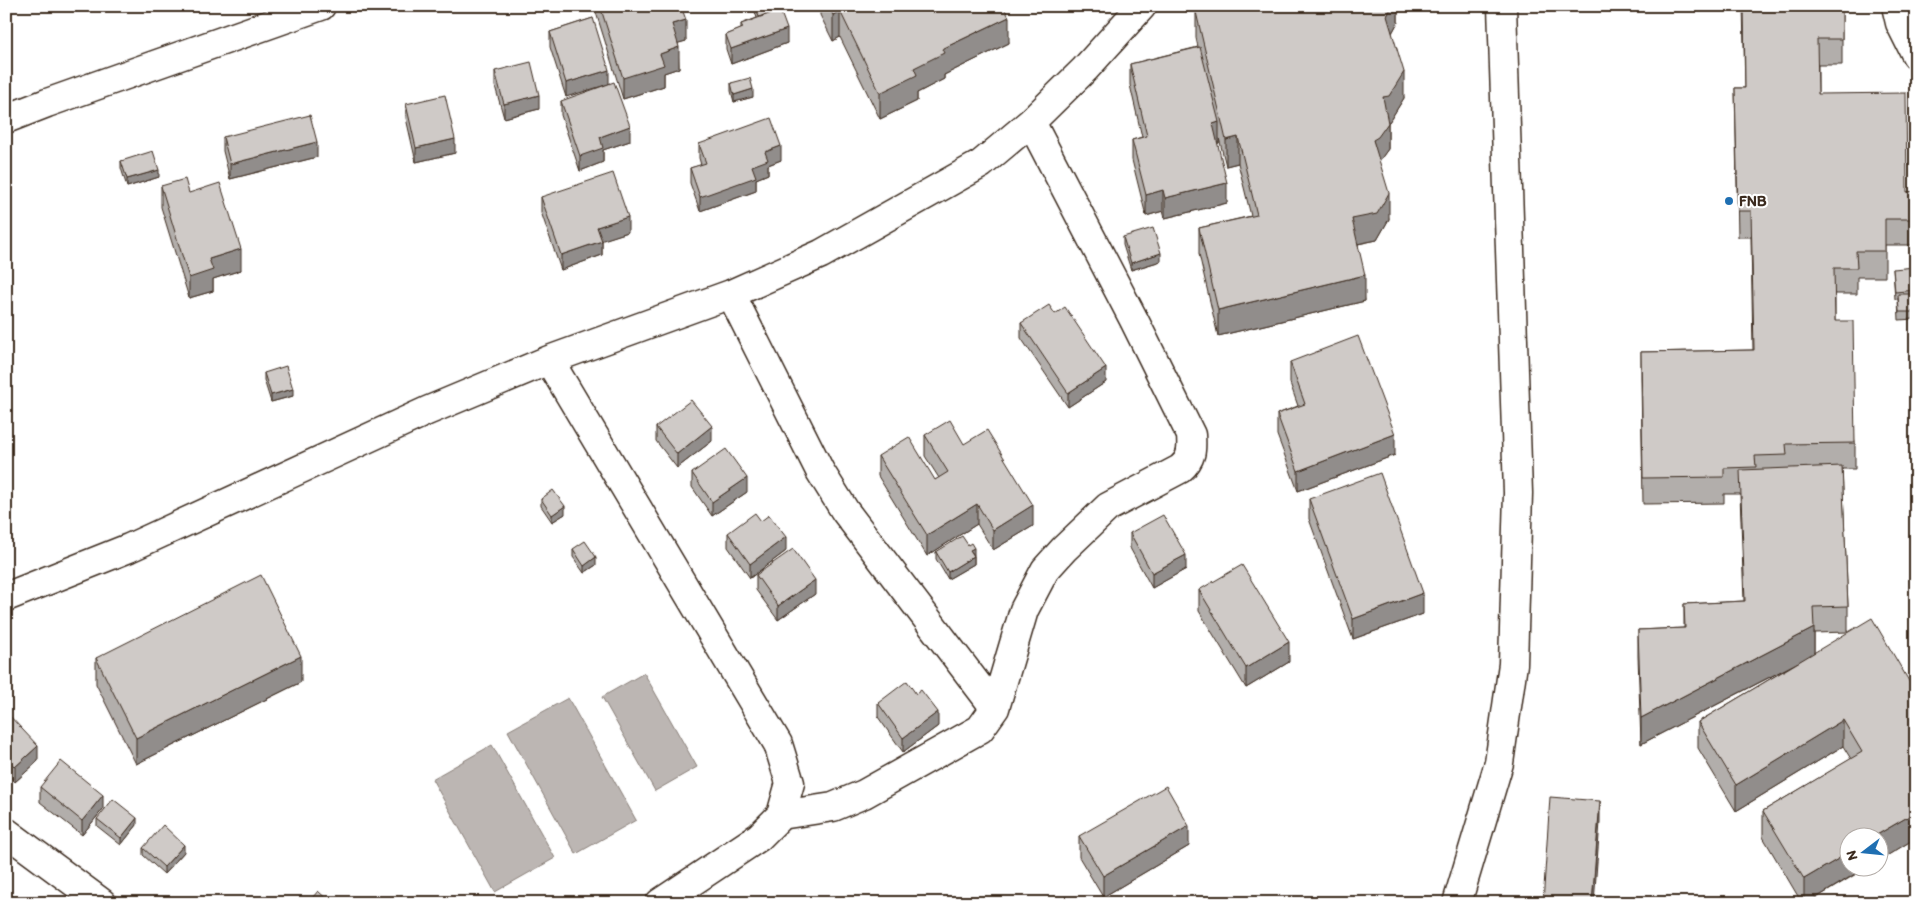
<svg xmlns="http://www.w3.org/2000/svg" width="1922" height="909" font-family="Itim,sans-serif">
  <rect width="100%" height="100%" fill="#fff"/>
  <filter id="ink" filterUnits="userSpaceOnUse"><feTurbulence type="fractalNoise" baseFrequency=".02" numOctaves="2"/><feDisplacementMap in="SourceGraphic" scale="10" xChannelSelector="R" yChannelSelector="G"/><feConvolveMatrix kernelMatrix="1 2 1 2 8 2 1 2 1" color-interpolation-filters="sRGB"/></filter>
  <g filter="url(#ink)">
    <!-- water -->
    <path fill="#bcb6b3" stroke="#887e77" d="M644,673L697,767L655,791L602,697Z
      M568,698L636,820L576,854L508,731Z
      M492,745L555,858L495,892L432,779Z"/>
    <g fill="none" stroke-linecap="round" stroke-linejoin="round">
      <defs>
        <path id="minor" d="M1896,6L1900,23L1916,55
          M6,119L47,103L321,6
          M731,294L820,471L845,511L995,708
          M549,360L778,744L790,783L781,815L759,837L660,903
          M6,597L129,548L427,411L549,360L731,294L821,254L981,164L1031,122L1085,69L1142,6
          M781,815L833,807L864,794L980,729L995,708L1024,610L1045,570L1064,549L1108,507L1180,469C1192,459 1192,450 1191,435L1134,320L1031,122
          M6,832L102,903
          M1457,903L1499,763L1513,664L1518,493L1502,6"/>
      </defs>
      <!-- minor casing -->
      <use href="#minor" stroke="#3b2a1e" stroke-width="31"/>
      <!-- minor -->
      <use href="#minor" stroke="#fff" stroke-width="28"/>
    </g>
    <!-- wall -->
    <path fill="#b2aeab" stroke="#3b2a1e" d="M594,6H684V9H682L686,41L678,43L679,68L664,73V86L623,99Z
      M753,6H771L787,43L731,64L726,49V35L741,29V24L757,18Z
      M820,6H1003L1009,43L944,75V79L917,93V101L880,119L840,37L833,41L820,15Z
      M1398,6V22L1392,33L1404,98L1389,122H1388V149L1379,161L1389,219L1377,240L1358,244L1365,301L1218,336L1199,254V228L1251,216L1238,163L1226,166L1219,138V143H1217L1227,203L1165,218L1163,211L1146,216L1132,160V140L1142,137L1130,85V64L1198,47L1196,38V12Z
      M1743,6H1842V65H1818V94L1907,192L1916,191V245H1885V277H1857V294H1835V321L1855,443V469H1842L1848,606V632L1814,633V653L1916,693V838L1808,903H1802L1763,837V811L1851,759L1843,746L1736,811L1698,748V722L1797,663L1641,744L1638,656V630L1684,628V604L1744,601L1740,494H1724V503L1643,504L1641,378V352L1753,350L1751,237H1738L1735,88H1745Z
      M593,18L566,97L550,47V32Z
      M495,71L539,109L504,118L495,86Z
      M731,83L753,97L734,102L731,91Z
      M561,101L630,141L603,150V162L580,171L561,115Z
      M406,104L455,153L416,162L406,118Z
      M223,137L317,157L230,179L223,151Z
      M699,144L781,160L768,165V174L756,179V191L700,211L690,183V168L701,165L699,158Z
      M121,161L159,177L127,187L121,168Z
      M161,186L189,193L241,270L213,279V291L189,298L161,207Z
      M541,197L628,232L602,240V255L561,270L541,212Z
      M1123,237L1161,261L1131,270L1123,245Z
      M1893,269L1916,278V297H1913L1914,319L1899,320L1898,299H1895Z
      M1055,314L1106,382L1068,407L1021,338V323Z
      M1290,362L1395,455L1298,491L1277,435V414L1298,406L1290,383Z
      M264,373L293,396L271,402L264,380Z
      M656,427L712,441L677,468L656,441Z
      M925,435L964,444L1033,526L993,550L977,524L927,556L878,476V456L935,480L939,478L925,456Z
      M692,473L747,492L712,516L692,487Z
      M541,499L565,514L552,522L541,506Z
      M1309,499L1423,614L1353,639L1309,519Z
      M728,533L786,551L750,578L728,547Z
      M1130,533L1186,569L1152,588L1130,548Z
      M573,549L596,565L584,573L573,557Z
      M936,552L974,555V564L948,579L936,559Z
      M756,575L815,594L778,620L756,590Z
      M1199,590L1289,662L1246,688L1199,611Z
      M96,658L301,682L136,764L96,684Z
      M878,703L938,726L903,752L878,717Z
      M6,712L38,761L15,782L6,772Z
      M40,787L103,809L82,835L40,802Z
      M97,819L137,825L121,845L97,826Z
      M1079,836L1189,846L1103,897L1079,857Z
      M143,848L184,852L164,874L143,855Z"/>
    <!-- shaded-wall -->
    <path fill="#918d8b" stroke="#3b2a1e" d="M1392,6H1398V22L1387,42V16Z
      M840,11V37L833,41V15Z
      M1009,17V43L944,75V79L917,93V101L880,119V93L914,68L942,49Z
      M686,20V41L672,45V24Z
      M787,29V43L731,64V49Z
      M679,47V68L664,73V86L623,99V78L660,54Z
      M609,70V84L566,97V83Z
      M1404,72V98L1389,122L1383,123V97Z
      M753,89V97L734,102V95Z
      M539,95V109L504,118V104Z
      M1219,122V143L1213,145V124Z
      M1388,123V149L1378,163L1373,140Z
      M630,126V141L603,150V162L580,171V156L600,137Z
      M1238,137V163L1226,166V140Z
      M455,139V153L416,162V148Z
      M317,142V157L230,179V164Z
      M781,146V160L768,165V174L756,179V191L700,211V197L752,166L765,152Z
      M159,170V177L127,187V179Z
      M1227,183V203L1165,218V198Z
      M1163,190V211L1146,216V195Z
      M1389,193V219L1377,240L1352,245V219Z
      M628,217V232L597,242V227Z
      M602,241V255L561,270V255Z
      M241,249V270L213,279V291L189,298V278L209,259Z
      M1161,253V261L1131,270V263Z
      M1365,275V301L1218,336V310Z
      M1106,368V382L1068,407V393Z
      M293,389V396L271,402V395Z
      M712,426V441L677,468V454Z
      M1395,434V455L1298,491V471Z
      M747,478V492L712,516V502Z
      M977,504V524L927,556V535Z
      M1033,505V526L993,550V530Z
      M565,506V514L552,522V515Z
      M786,537V551L750,578V564Z
      M974,548V555L970,550Z
      M1186,555V569L1152,588V573Z
      M974,556V564L948,579V572Z
      M596,557V565L584,573V566Z
      M815,580V594L778,620V606Z
      M1423,593V614L1353,639V619Z
      M1814,628V654L1641,744V718Z
      M1289,642V662L1246,688V668Z
      M301,656V682L136,764V738Z
      M938,712V726L903,752V738Z
      M1843,720V746L1736,811V785Z
      M38,746V761L15,782V767Z
      M103,795V809L82,835V821Z
      M1600,801V822L1594,903H1592Z
      M1916,812V838L1880,860V836H1875Z
      M137,818V825L121,845V838Z
      M1189,826V846L1103,897V876Z
      M184,845V852L164,874V867Z
      M1850,852V866H1868L1808,903H1804V879Z"/>
    <!-- building -->
    <path fill="#cfcac7" stroke="#3b2a1e" d="M600,6H681L686,20L672,24L679,47L660,54L664,65L623,78Z
      M755,6H771L773,11L759,17Z
      M828,6H1003L1009,17L942,49L944,53L914,68L917,75L880,93L840,11L833,15Z
      M1219,6H1392L1387,16L1404,72L1389,96L1383,97L1388,123L1378,137L1373,140L1389,193L1377,214L1352,219L1365,275L1218,310L1199,228L1257,215L1238,137L1226,140L1196,12Z
      M1744,6H1842V39H1817L1818,94L1906,93L1907,192L1916,191V219H1885V251H1856L1857,268H1834L1835,321H1853L1855,443L1786,444L1787,455L1755,456L1756,467L1724,468V477L1643,478L1641,352L1754,350L1751,211H1738L1735,88H1745Z
      M780,10L787,29L731,49L726,35L743,28L741,24Z
      M593,18L609,70L566,83L550,32Z
      M1200,47L1219,122L1213,124L1227,183L1165,198L1163,190L1146,195L1132,140L1147,136L1130,64Z
      M531,62L539,95L504,104L495,71Z
      M750,78L753,89L734,95L731,83Z
      M614,82L630,126L600,137L603,148L580,156L561,101Z
      M445,95L455,139L416,148L406,104Z
      M310,115L317,142L230,164L223,137Z
      M771,118L781,146L765,152L768,160L752,166L756,177L700,197L690,168L706,163L699,144Z
      M153,151L159,170L127,179L121,161Z
      M613,173L628,217L597,227L602,241L561,255L541,197Z
      M185,179L189,193L220,183L241,249L209,259L213,270L189,278L161,186Z
      M1153,228L1161,253L1131,263L1123,237Z
      M1915,267L1916,290L1895,292L1893,269Z
      M1898,294H1913L1914,312H1899Z
      M1049,305L1055,314L1065,307L1106,368L1068,393L1021,323Z
      M1358,336L1395,434L1298,471L1277,414L1305,404L1290,362Z
      M286,366L293,389L271,395L264,373Z
      M691,400L712,426L677,454L656,427Z
      M950,420L964,444L987,430L1033,505L993,530L977,504L927,535L878,456L909,437L935,480L948,472L925,435Z
      M726,449L747,478L712,502L692,473Z
      M1842,466L1848,606L1813,607L1814,628L1641,718L1638,630L1685,628L1684,604L1745,601L1740,470Z
      M1380,473L1423,593L1353,619L1309,499Z
      M553,490L565,506L552,515L541,499Z
      M755,513L761,521L769,515L786,537L750,564L728,533Z
      M1163,515L1186,555L1152,573L1130,533Z
      M962,536L968,545L971,543L974,548L970,550L974,556L948,572L936,552Z
      M585,541L596,557L584,566L573,549Z
      M793,549L815,580L778,606L756,575Z
      M1242,565L1289,642L1246,668L1199,590Z
      M261,575L301,656L136,738L96,658Z
      M1872,618L1916,693V812L1875,836H1850V852L1804,879L1763,811L1862,752L1843,720L1736,785L1698,722Z
      M907,681L916,694L921,690L938,712L903,738L878,703Z
      M6,712L38,746L15,767L6,758Z
      M61,761L103,795L82,821L40,787Z
      M1166,786L1189,826L1103,876L1079,836Z
      M1550,797L1600,801L1592,903H1543Z
      M113,799L137,818L121,838L97,819Z
      M163,825L184,845L164,867L143,848Z
      M318,891L331,903H308Z"/>
  </g>
  <!-- markers -->
  <circle fill="#1f6fb2" stroke="#fff" stroke-width="2" cx="1729" cy="201" r="5"/>
  <g text-anchor="middle" dominant-baseline="central" stroke-width="4" stroke-linejoin="round" paint-order="stroke">
    <!-- poi labels -->
    <g font-size="15" font-weight="bold" fill="#3b2a1e" stroke="#fff" text-anchor="start">
      <text x="1739" y="201">FNB</text>
    </g>
  </g>
  <!-- margin -->
  <rect width="1922" height="909" fill="none" stroke="#fff" stroke-width="25"/>
  <rect x="12" y="12" width="1897" height="884" fill="none" stroke="#3b2a1e" stroke-width="2" filter="url(#ink)"/>
  <!-- north arrow -->
  <g transform="translate(1864 852) rotate(254)"><circle r="24" fill="#ffffff" stroke="#b1aaa5"/>
  <path d="M0-4L9 19L0 12L-9 19Z" fill="#1f6fb2"/>
  <text y="-8" font-size="14" font-weight="bold" text-anchor="middle" fill="#3b2a1e">N</text>
  </g>
</svg>
